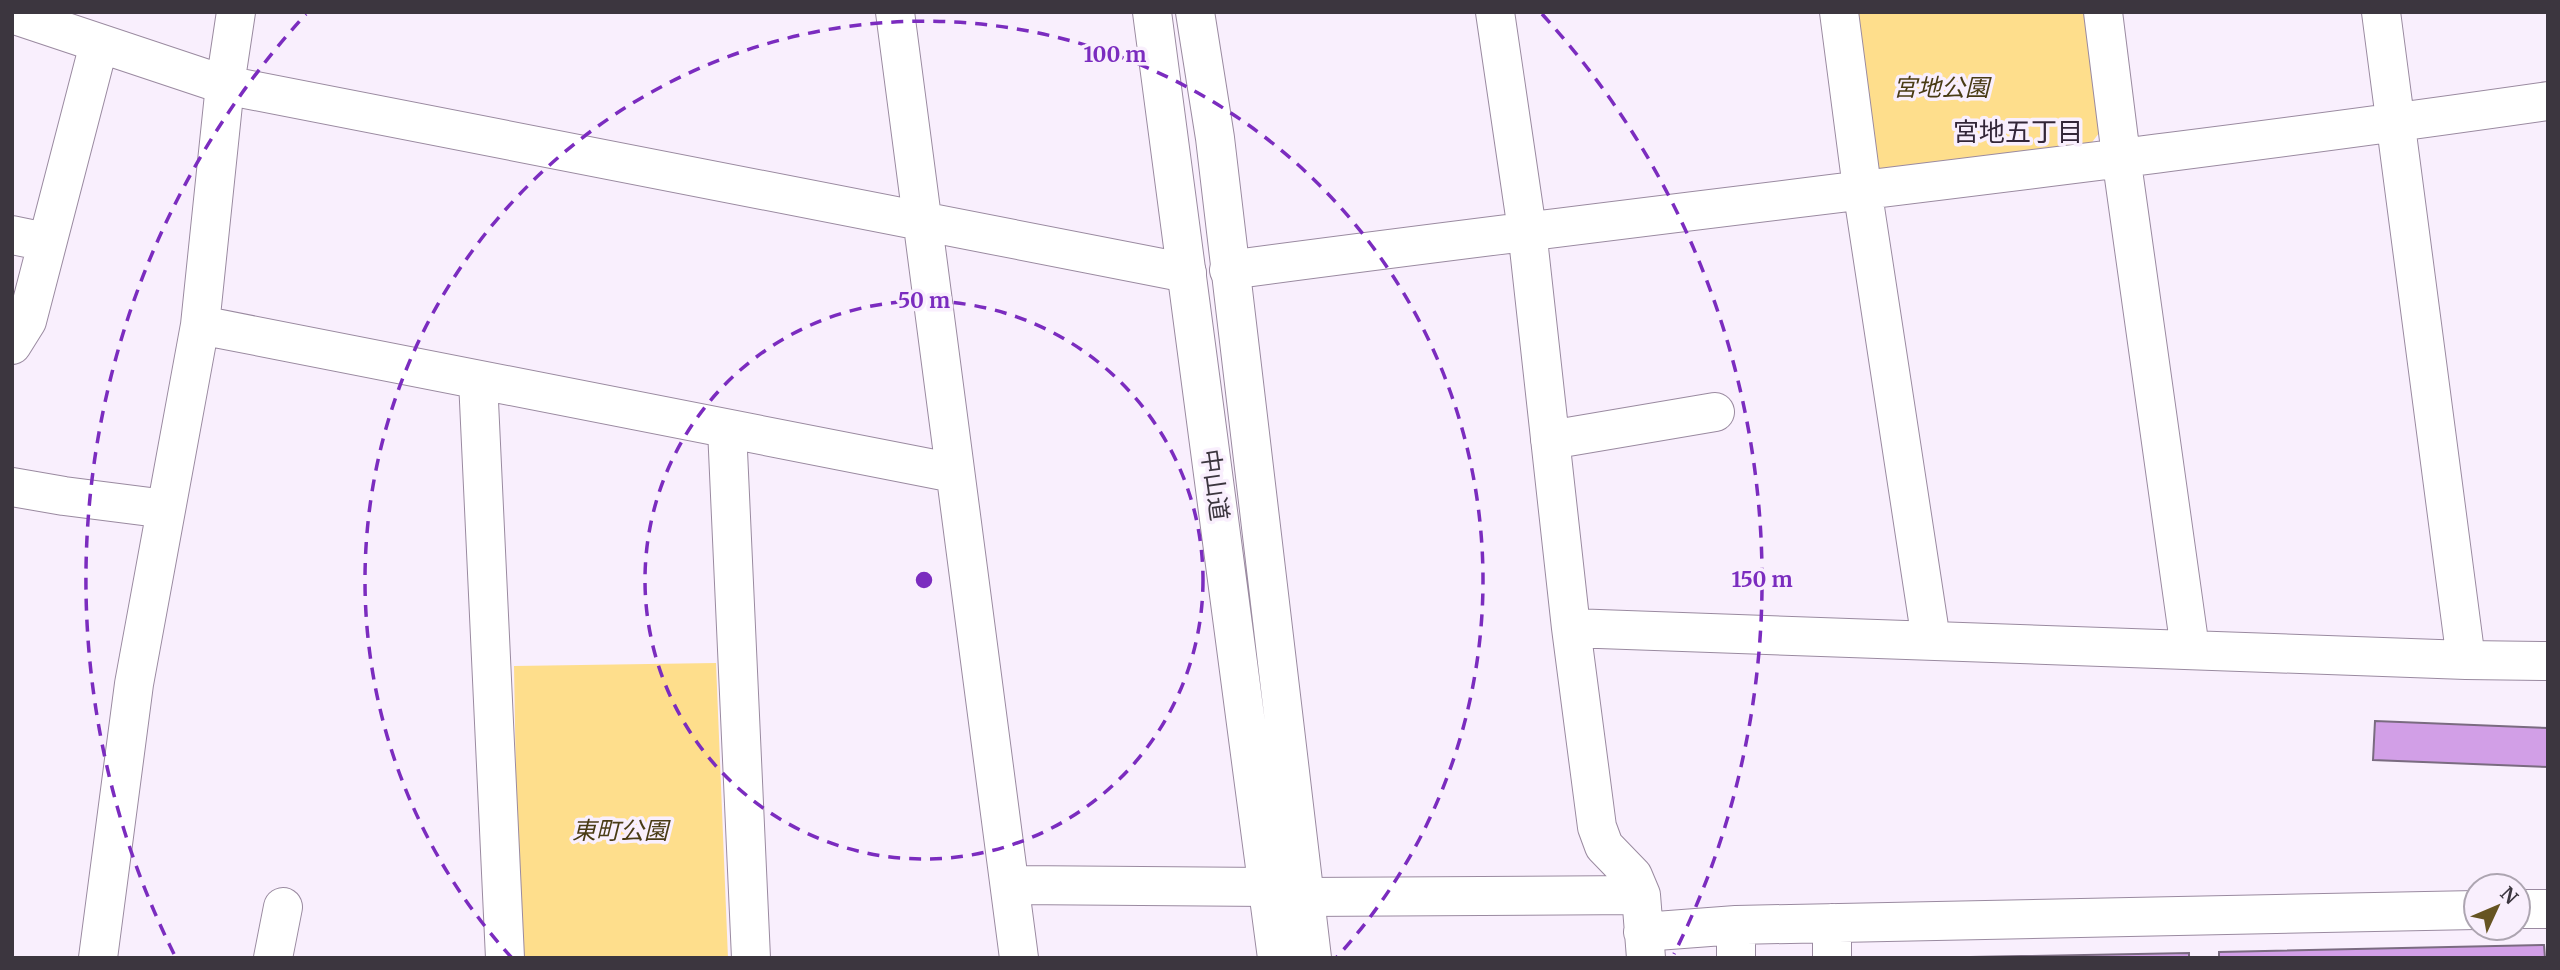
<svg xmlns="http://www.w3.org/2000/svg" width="2560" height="970" font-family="Merriweather,'Noto Sans JP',serif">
  <rect width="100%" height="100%" fill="#f9effd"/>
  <!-- green -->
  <path fill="#fede8c" d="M1852,12H2084L2099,133L2090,145L1880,170L1871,159Z
    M716,663L728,958H519L514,666Z"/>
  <!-- building -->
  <path fill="#d29fe7" stroke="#7a6b80" stroke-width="2" d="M2375,721L2548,728V767L2373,760Z
    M2544,945L2545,958H2219V952Z
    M2189,953V958H1918Z"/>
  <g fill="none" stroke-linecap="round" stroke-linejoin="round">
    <defs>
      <path id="minor" d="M895,12L1019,958
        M1495,12L1527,230L1571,628L1597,827L1604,846L1633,876L1641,895L1646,958
        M1839,12L1862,188L1931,640
        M2103,12L2121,156L2190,649
        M2381,12L2466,660
        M12,14L225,85L1187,273
        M12,235L46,242
        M1229,270C1668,211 2109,164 2548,101
        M200,325L954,473
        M12,345L27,321L99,44
        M478,380L505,958
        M727,429L751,958
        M1550,440L1715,412
        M12,487L64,496L166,509
        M1571,628L2466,660L2548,661
        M1010,885L1268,887
        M1303,897L1641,895
        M2518,909H2548
        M1832,923V958
        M1736,925L2476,910
        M1643,932L1736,925V958
        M98,958L134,684L200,325L225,85L236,12
        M273,958L283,907"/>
      <path id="highway" d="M1152,12L1277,958
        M1195,12L1215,138L1312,958"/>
    </defs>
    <!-- minor casing -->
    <use href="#minor" stroke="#9a8aa0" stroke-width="40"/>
    <!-- highway casing -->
    <use href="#highway" stroke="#9a8aa0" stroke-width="40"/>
    <!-- minor -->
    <use href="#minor" stroke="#fff" stroke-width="38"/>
    <!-- highway -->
    <use href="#highway" stroke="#fff" stroke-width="38"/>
  </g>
  <!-- distance rings -->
  <g fill="none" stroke="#7b2cbf" stroke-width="3.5" stroke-dasharray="12 9">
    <circle cx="924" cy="580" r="279"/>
    <path d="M512 958A559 559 0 1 1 1336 958"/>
    <path d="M174 954A838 838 0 0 1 306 14M1542 14A838 838 0 0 1 1674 954"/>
  </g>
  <g text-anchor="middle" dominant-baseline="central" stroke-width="7" stroke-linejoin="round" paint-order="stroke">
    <!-- park labels -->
    <g font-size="24" font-style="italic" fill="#493b15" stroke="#f9effd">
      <text x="1941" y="87">宮地公園</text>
      <text x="620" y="830">東町公園</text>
    </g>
    <!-- street labels -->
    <g font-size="24" fill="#3c363f" stroke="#f9effd">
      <text transform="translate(1215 485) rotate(82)">中山道</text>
    </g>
    <!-- neighbourhood labels -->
    <g font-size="26" fill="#332638" stroke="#f9effd">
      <text x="2018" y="131">宮地五丁目</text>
    </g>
  </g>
  <circle cx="924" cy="580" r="10" fill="#7b2cbf" stroke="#f9effd" stroke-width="3.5"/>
  <g font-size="21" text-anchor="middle" font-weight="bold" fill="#7b2cbf" stroke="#f9effd" stroke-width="7" stroke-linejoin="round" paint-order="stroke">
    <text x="1115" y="62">100 m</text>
    <text x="924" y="308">50 m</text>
    <text x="1762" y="587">150 m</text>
  </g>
  <!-- border -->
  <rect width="2560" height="970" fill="none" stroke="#3c363f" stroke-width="28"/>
  <!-- north arrow -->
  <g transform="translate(2497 907) rotate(46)"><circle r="33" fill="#f9effd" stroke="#ada5b1" stroke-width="2"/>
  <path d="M0-5L12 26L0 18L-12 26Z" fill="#665422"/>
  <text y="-10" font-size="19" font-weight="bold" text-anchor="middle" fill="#3c363f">N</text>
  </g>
</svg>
